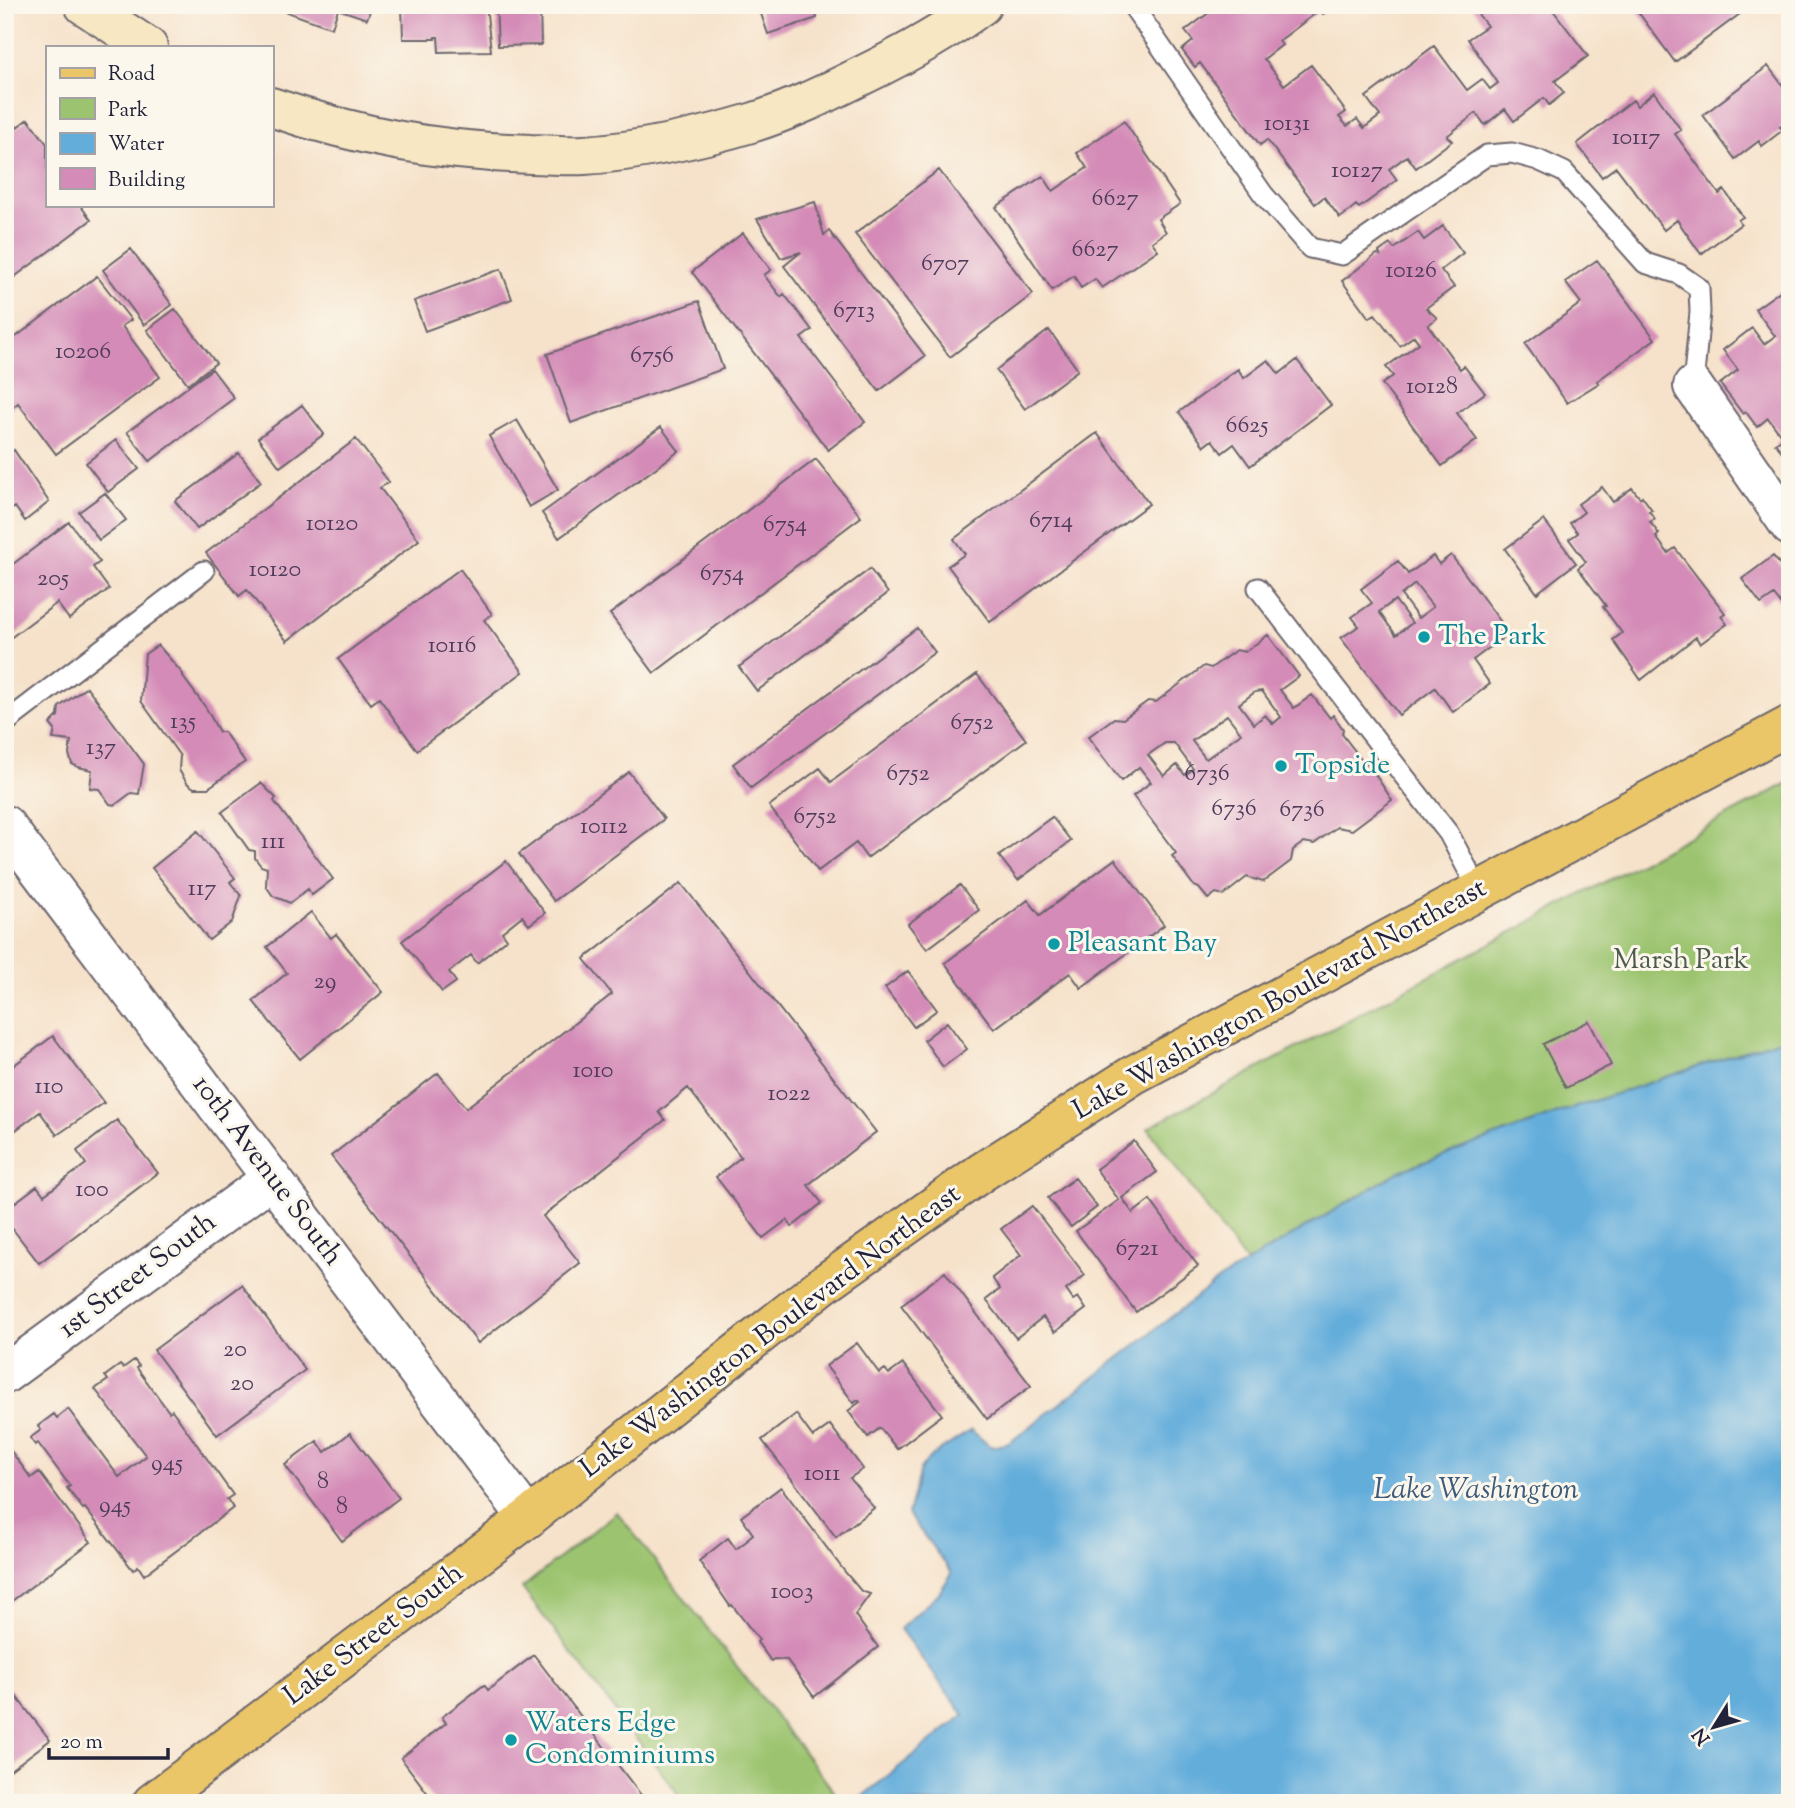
<svg xmlns="http://www.w3.org/2000/svg" width="1795" height="1808" font-family="'Sorts Mill Goudy',serif">
  <rect width="100%" height="100%" fill="#fbf7ec"/>
  <filter id="ink" filterUnits="userSpaceOnUse"><feTurbulence type="fractalNoise" baseFrequency=".0143" numOctaves="2"/><feDisplacementMap in="SourceGraphic" scale="14" xChannelSelector="R" yChannelSelector="G"/><feConvolveMatrix kernelMatrix="1 2 1 2 8 2 1 2 1" color-interpolation-filters="sRGB"/></filter>
  <filter id="wash" filterUnits="userSpaceOnUse"><feTurbulence type="fractalNoise" baseFrequency=".00686" numOctaves="4" result="noise"/><feDisplacementMap in="SourceGraphic" scale="28" xChannelSelector="R" yChannelSelector="G"/><feGaussianBlur stdDeviation="1.57" result="paint"/><feColorMatrix in="noise" values="0 0 0 0 0 0 0 0 0 0 0 0 0 0 0 0 0 1.4 0 .05"/><feComposite in="paint" operator="in"/></filter>
  <g filter="url(#wash)">
    <rect width="100%" height="100%" fill="#f6e2ca"/>
    <!-- green -->
    <path fill="#9cc470" stroke="#5f7356" stroke-width="2" d="M1790,782V1036L1564,1111L1400,1171L1246,1263L1148,1128Z
      M617,1512L843,1803H685L522,1588Z"/>
    <!-- water -->
    <path fill="#63addb" stroke="#42688b" stroke-width="2" d="M1790,1036V1803H854L964,1715L900,1629L939,1593L952,1573L908,1514L920,1470L929,1458L971,1430L991,1447L1009,1443L1220,1279L1400,1171L1564,1111Z"/>
    <g id="blocks">
      <!-- building -->
      <path fill="#d48bb7" fill-rule="evenodd" d="M286,5H372L367,19L338,9L332,28L284,11Z
        M402,5H486L491,51L439,52L438,37H435V39H403Z
        M496,5H540L541,45L498,46Z
        M758,5H834V6L816,12L817,18L768,34Z
        M1213,5H1335L1323,14L1320,10L1279,41L1282,45L1264,59L1284,85L1311,65L1346,112L1339,117L1347,126L1357,119L1364,128L1380,116L1366,97L1434,46L1467,90L1482,79L1490,89L1498,83L1468,39L1487,26L1471,5H1549L1588,56L1555,81L1564,93L1549,105L1544,98L1514,121L1505,109L1485,125L1476,113L1447,136L1452,141L1416,168L1407,156L1389,169L1397,180L1359,208L1356,205L1340,218L1324,197L1315,204L1267,140L1260,145L1200,63L1195,67L1182,50L1193,41L1185,31L1215,8Z
        M1633,5H1752L1675,62Z
        M1768,66L1790,95V120L1780,127L1783,130L1762,146L1759,141L1735,159L1703,115Z
        M1654,92L1681,130L1675,134L1719,194L1724,190L1743,217L1738,220L1741,224L1701,254L1677,220L1664,230L1616,167L1602,177L1577,144L1633,100L1637,106Z
        M28,119L47,144V205H80L91,220L5,284V136Z
        M1124,121L1180,204L1158,219L1166,232L1152,242L1158,250L1102,288L1095,279L1081,288L1074,276L1052,290L996,207L1043,176L1053,191L1087,168L1077,153Z
        M939,170L1033,294L950,357L855,234Z
        M815,202L824,235L829,231L925,356L879,391L784,266L801,252L781,258L757,219Z
        M1443,226L1463,253L1441,270L1454,287L1426,308L1437,318L1428,325L1460,369L1464,366L1485,393L1457,413L1477,440L1442,466L1382,384L1393,376L1386,367L1419,343L1414,336L1400,346L1375,314L1369,318L1342,281L1377,254L1380,255L1379,252L1390,244L1394,249L1418,232L1424,240Z
        M743,233L771,270L764,275L781,297L784,294L812,330L801,338L865,422L828,450L692,272Z
        M131,249L172,305L144,325L103,270Z
        M1597,260L1655,339L1597,381L1599,383L1567,403L1525,344L1581,303L1565,282Z
        M501,269L512,299L425,331L414,301Z
        M97,276L131,320L122,326L160,377L56,454L18,403L9,410L5,405V345Z
        M1790,284V456L1787,458L1775,443L1783,438L1768,418L1757,427L1746,412L1743,414L1720,384L1738,370L1723,350L1752,328L1764,344L1775,336L1755,309Z
        M699,301L723,369L571,423L547,354Z
        M175,309L216,363L188,384L147,330Z
        M1049,330L1078,370L1025,409L996,370Z
        M1268,360L1279,374L1297,360L1331,405L1250,466L1234,444L1222,453L1212,440L1204,446L1179,412L1238,369L1244,378Z
        M212,369L234,398L150,461L127,432Z
        M302,405L324,434L280,467L258,438Z
        M517,420L558,490L529,507L489,436Z
        M661,427L679,451L559,538L542,513Z
        M1097,433L1149,504L990,622L948,566L965,554L954,539Z
        M356,439L389,482L380,488L419,540L287,641L247,590L239,596L206,553Z
        M116,440L139,469L108,492L86,463Z
        M5,445L11,452L14,450L49,502L25,521L15,507L5,514Z
        M239,453L261,482L197,529L175,501Z
        M816,459L861,517L654,673L610,614Z
        M1602,487L1613,502L1632,488L1640,498L1642,496L1652,510L1649,511L1655,519L1650,522L1659,534L1656,537L1668,553L1675,548L1725,613L1721,616L1727,624L1700,644L1696,637L1641,680L1613,640L1622,633L1603,607L1606,606L1578,568L1586,562L1569,539L1578,533L1570,523L1584,512L1578,504Z
        M105,493L126,520L99,540L79,512Z
        M1544,520L1576,563L1537,593L1505,549Z
        M69,522L100,562L93,567L109,589L69,619L57,603L5,642V570Z
        M1451,555L1509,633L1473,660L1490,684L1453,712L1435,688L1399,715L1341,638L1359,626L1352,617L1372,603L1361,589L1398,561L1408,574L1433,556L1439,564ZM1415,584L1433,607L1418,618L1401,595ZM1395,600L1412,623L1396,635L1379,612Z
        M1773,556L1790,577V610L1787,612L1774,595L1761,604L1742,579Z
        M460,569L492,614L484,620L523,672L417,750L379,698L371,704L338,659Z
        M870,569L888,593L757,691L739,667Z
        M917,628L935,652L751,788L733,764Z
        M1268,635L1299,676L1280,690L1294,708L1312,695L1330,718L1333,715L1343,729L1342,734L1365,764L1367,762L1392,800L1352,830L1337,827L1314,844L1304,842L1293,850L1291,861L1263,882L1247,877L1224,895L1216,893L1208,899L1199,888L1194,886L1172,856L1176,853L1133,796L1151,782L1139,767L1121,781L1088,737L1114,718L1123,719L1148,701L1156,702L1204,666L1211,668L1236,650L1245,652ZM1262,691L1281,717L1273,724L1265,715L1254,724L1239,704L1255,692ZM1227,715L1241,733L1206,759L1192,741ZM1165,743H1174L1193,769L1185,775L1177,765L1164,776L1148,755Z
        M158,645L183,674V677L206,708L219,732H224L245,762L208,788H194L187,783L179,770L180,756L141,701L145,654Z
        M977,674L1026,740L867,858L856,843L818,871L769,806L820,768L831,782Z
        M87,687L144,764L139,794L131,793L115,805L110,804L99,789L90,788L92,770L78,767L72,764L69,754L71,741L53,739L55,730L50,724L58,716L59,707Z
        M629,772L664,819L554,901L519,854Z
        M261,783L276,798L274,801L333,879L312,895L308,889L290,903L273,896L266,886L267,868L261,866L255,858V851L249,850L222,812Z
        M1052,817L1071,841L1018,880L999,856Z
        M198,831L235,878L230,882L241,896L232,922L209,940L152,868Z
        M1115,859L1164,925L1081,988L1070,973L994,1029L945,963L1028,900L1040,915Z
        M506,861L545,913L529,925L522,916L502,932L507,939L477,963L471,955L449,972L456,982L442,992L402,941Z
        M681,883L876,1132L808,1185L822,1203L792,1227L787,1220L763,1238L716,1177L741,1157L688,1088L659,1112L665,1120L543,1216L580,1263L478,1343L331,1156L438,1073L466,1108L612,994L584,959Z
        M960,885L979,910L927,949L908,924Z
        M311,912L331,938L336,934L383,992L300,1059L253,1001L287,973L267,947Z
        M908,971L937,1010L914,1027L885,988Z
        M1589,1021L1611,1065L1566,1088L1543,1044Z
        M947,1022L967,1049L943,1067L924,1040Z
        M53,1036L104,1103L57,1135L40,1112L5,1138V1072Z
        M117,1120L158,1173L39,1263L5,1219V1210L37,1186L44,1195L86,1164L77,1151Z
        M1134,1141L1157,1172L1122,1198L1133,1213L1150,1200L1198,1266L1136,1312L1076,1231L1119,1200L1096,1169Z
        M1075,1178L1097,1207L1071,1227L1048,1198Z
        M1032,1206L1085,1275L1066,1290L1073,1300L1078,1297L1086,1309L1055,1332L1043,1317L1016,1338L986,1300L1000,1289L992,1278L1021,1255L1001,1229Z
        M945,1272L1031,1386L987,1419L901,1305Z
        M242,1285L305,1370L217,1435L154,1350Z
        M857,1343L879,1373L885,1369L889,1374L903,1364L942,1415L897,1449L880,1428L868,1437L848,1411L860,1402L858,1400L854,1403L826,1366Z
        M134,1360L139,1366L137,1368L169,1412L172,1410L233,1495L227,1499L233,1508L144,1575L138,1566L133,1570L85,1508L83,1509L67,1488L70,1486L38,1443L35,1445L30,1438L41,1430L38,1426L54,1414L57,1418L68,1409L119,1477L146,1456L95,1389L108,1380L105,1376L120,1365L123,1368Z
        M796,1414L813,1437L830,1425L863,1469L850,1478L874,1508L836,1537L762,1440Z
        M350,1433L399,1498L342,1541L285,1465L317,1441L325,1452Z
        M5,1443L31,1478L39,1472L91,1542L5,1606Z
        M781,1487L845,1572L861,1591L870,1594L855,1615L878,1647L814,1697L787,1660L774,1659L771,1661L757,1642L759,1640L732,1605L730,1606L699,1561L728,1538L736,1549L748,1540L747,1539L753,1534L741,1517Z
        M534,1655L647,1803H435L401,1758L446,1723L442,1717L484,1685L488,1690Z
        M5,1682L50,1740L5,1774Z"/>
    </g>
  </g>
  <g filter="url(#ink)">
    <use href="#blocks" fill-opacity="0" stroke="#6c656d" stroke-width="2"/>
    <g fill="none" stroke-linecap="round" stroke-linejoin="round">
      <defs>
        <path id="lane" d="M1132,5L1263,194L1310,248L1342,255L1487,155L1512,153L1538,160L1564,172L1645,263L1679,274L1699,288L1700,312L1693,386
          M1258,588L1449,834L1479,891
          M5,723L204,571"/>
        <path id="street" d="M1693,386L1790,526
          M5,825L528,1518
          M5,1374L272,1178"/>
        <path id="secondary" d="M84,5L148,47
          M271,107C360,137 437,151 531,154C549,154 567,156 584,155C636,152 701,138 751,123C790,111 827,93 863,75C904,55 945,33 982,5"/>
        <path id="primary" d="M152,1803L528,1518L824,1284L982,1172L1133,1075L1790,725"/>
      </defs>
      <!-- lane casing -->
      <use href="#lane" stroke="#6c656d" stroke-width="23"/>
      <!-- street casing -->
      <use href="#street" stroke="#6c656d" stroke-width="42"/>
      <!-- secondary casing -->
      <use href="#secondary" stroke="#6c656d" stroke-width="42"/>
      <!-- primary casing -->
      <use href="#primary" stroke="#6c656d" stroke-width="42"/>
      <!-- lane -->
      <use href="#lane" stroke="#fff" stroke-width="19"/>
      <!-- street -->
      <use href="#street" stroke="#fff" stroke-width="38"/>
      <!-- secondary -->
      <use href="#secondary" stroke="#f7e8c3" stroke-width="38"/>
      <!-- primary -->
      <use href="#primary" stroke="#eac669" stroke-width="38"/>
    </g>
  </g>
  <!-- markers -->
  <g fill="#0f9aa8" stroke="#fbf7ec" stroke-width="2.5">
    <circle cx="1424" cy="637" r="7"/>
    <circle cx="1281" cy="766" r="7"/>
    <circle cx="1054" cy="944" r="7"/>
    <circle cx="511" cy="1740" r="7"/>
  </g>
  <g text-anchor="middle" dominant-baseline="central" stroke-width="6" stroke-linejoin="round" paint-order="stroke">
    <!-- number labels -->
    <g font-size="24" fill="#4e3c5a">
      <text x="1287" y="124">10131</text>
      <text x="1636" y="138">10117</text>
      <text x="1357" y="171">10127</text>
      <text x="1115" y="199">6627</text>
      <text x="1095" y="250">6627</text>
      <text x="945" y="264">6707</text>
      <text x="1411" y="271">10126</text>
      <text x="854" y="311">6713</text>
      <text x="83" y="352">10206</text>
      <text x="652" y="356">6756</text>
      <text x="1432" y="387">10128</text>
      <text x="1247" y="426">6625</text>
      <text x="1051" y="521">6714</text>
      <text x="332" y="524">10120</text>
      <text x="785" y="525">6754</text>
      <text x="275" y="570">10120</text>
      <text x="722" y="574">6754</text>
      <text x="53" y="579">205</text>
      <text x="452" y="646">10116</text>
      <text x="183" y="722">135</text>
      <text x="972" y="723">6752</text>
      <text x="101" y="748">137</text>
      <text x="908" y="774">6752</text>
      <text x="1207" y="774">6736</text>
      <text x="1234" y="809">6736</text>
      <text x="1302" y="810">6736</text>
      <text x="815" y="817">6752</text>
      <text x="604" y="827">10112</text>
      <text x="273" y="842">111</text>
      <text x="202" y="889">117</text>
      <text x="325" y="982">29</text>
      <text x="593" y="1071">1010</text>
      <text x="49" y="1087">110</text>
      <text x="789" y="1094">1022</text>
      <text x="92" y="1190">100</text>
      <text x="1137" y="1249">6721</text>
      <text x="235" y="1350">20</text>
      <text x="242" y="1384">20</text>
      <text x="167" y="1464">945</text>
      <text x="822" y="1474">1011</text>
      <text x="323" y="1482">8</text>
      <text x="115" y="1506">945</text>
      <text x="342" y="1507">8</text>
      <text x="792" y="1592">1003</text>
    </g>
    <!-- culture labels -->
    <g font-size="28" fill="#0d838f" stroke="#fbf7ec" text-anchor="start">
      <text x="1438" y="637">The Park</text>
      <text x="1295" y="766">Topside</text>
      <text x="1068" y="944">Pleasant Bay</text>
      <text x="525" y="1724">Waters Edge<tspan x="525" dy="32">Condominiums</tspan></text>
    </g>
    <!-- park labels -->
    <g font-size="28" fill="#4d5b4e" stroke="#fbf7ec">
      <text x="1681" y="961">Marsh Park</text>
    </g>
    <!-- street labels -->
    <g font-size="28" fill="#22223b" stroke="#fbf7ec">
      <text transform="translate(1280 1000) rotate(-29)">Lake Washington Boulevard Northeast</text>
      <text transform="translate(267 1171) rotate(53)">10th Avenue South</text>
      <text transform="translate(138 1276) rotate(-37)">1st Street South</text>
      <text transform="translate(771 1332) rotate(-37)">Lake Washington Boulevard Northeast</text>
      <text transform="translate(374 1635) rotate(-37)">Lake Street South</text>
    </g>
    <!-- water labels -->
    <g font-size="30" font-style="italic" fill="#3c5a7b" stroke="#fbf7ec">
      <text x="1476" y="1490">Lake Washington</text>
    </g>
  </g>
  <!-- margin -->
  <rect width="1795" height="1808" fill="none" stroke="#fbf7ec" stroke-width="28"/>
  <!-- legend -->
  <rect x="46" y="46" width="228" height="161" fill="#fbf7ec" stroke="#a4a2a5" stroke-width="2"/>
  <rect x="60" y="68" width="35" height="10" fill="#eac669" stroke="#a4a2a5" stroke-width="2"/>
  <text x="108" y="80" font-size="21" fill="#22223b">Road</text>
  <rect x="60" y="98" width="35" height="21" fill="#9cc470" stroke="#a4a2a5" stroke-width="2"/>
  <text x="108" y="116" font-size="21" fill="#22223b">Park</text>
  <rect x="60" y="133" width="35" height="21" fill="#63addb" stroke="#a4a2a5" stroke-width="2"/>
  <text x="108" y="150" font-size="21" fill="#22223b">Water</text>
  <rect x="60" y="168" width="35" height="21" fill="#d48bb7" stroke="#a4a2a5" stroke-width="2"/>
  <text x="108" y="186" font-size="21" fill="#22223b">Building</text>
  <!-- north arrow -->
  <g transform="translate(1714 1727) rotate(233)" stroke="#fbf7ec" stroke-width="5" paint-order="stroke">
  <path d="M0-5L12 26L0 18L-12 26Z" fill="#22223b"/>
  <text y="-10" font-size="19" font-weight="bold" text-anchor="middle" fill="#22223b">N</text>
  </g>
  <!-- scale -->
  <path d="M49 1748v10h119v-10" fill="none" stroke="#22223b" stroke-width="3.5"/>
  <text x="60" y="1748" font-size="21" fill="#22223b" stroke="#fbf7ec" stroke-width="5" paint-order="stroke">20 m</text>
</svg>
